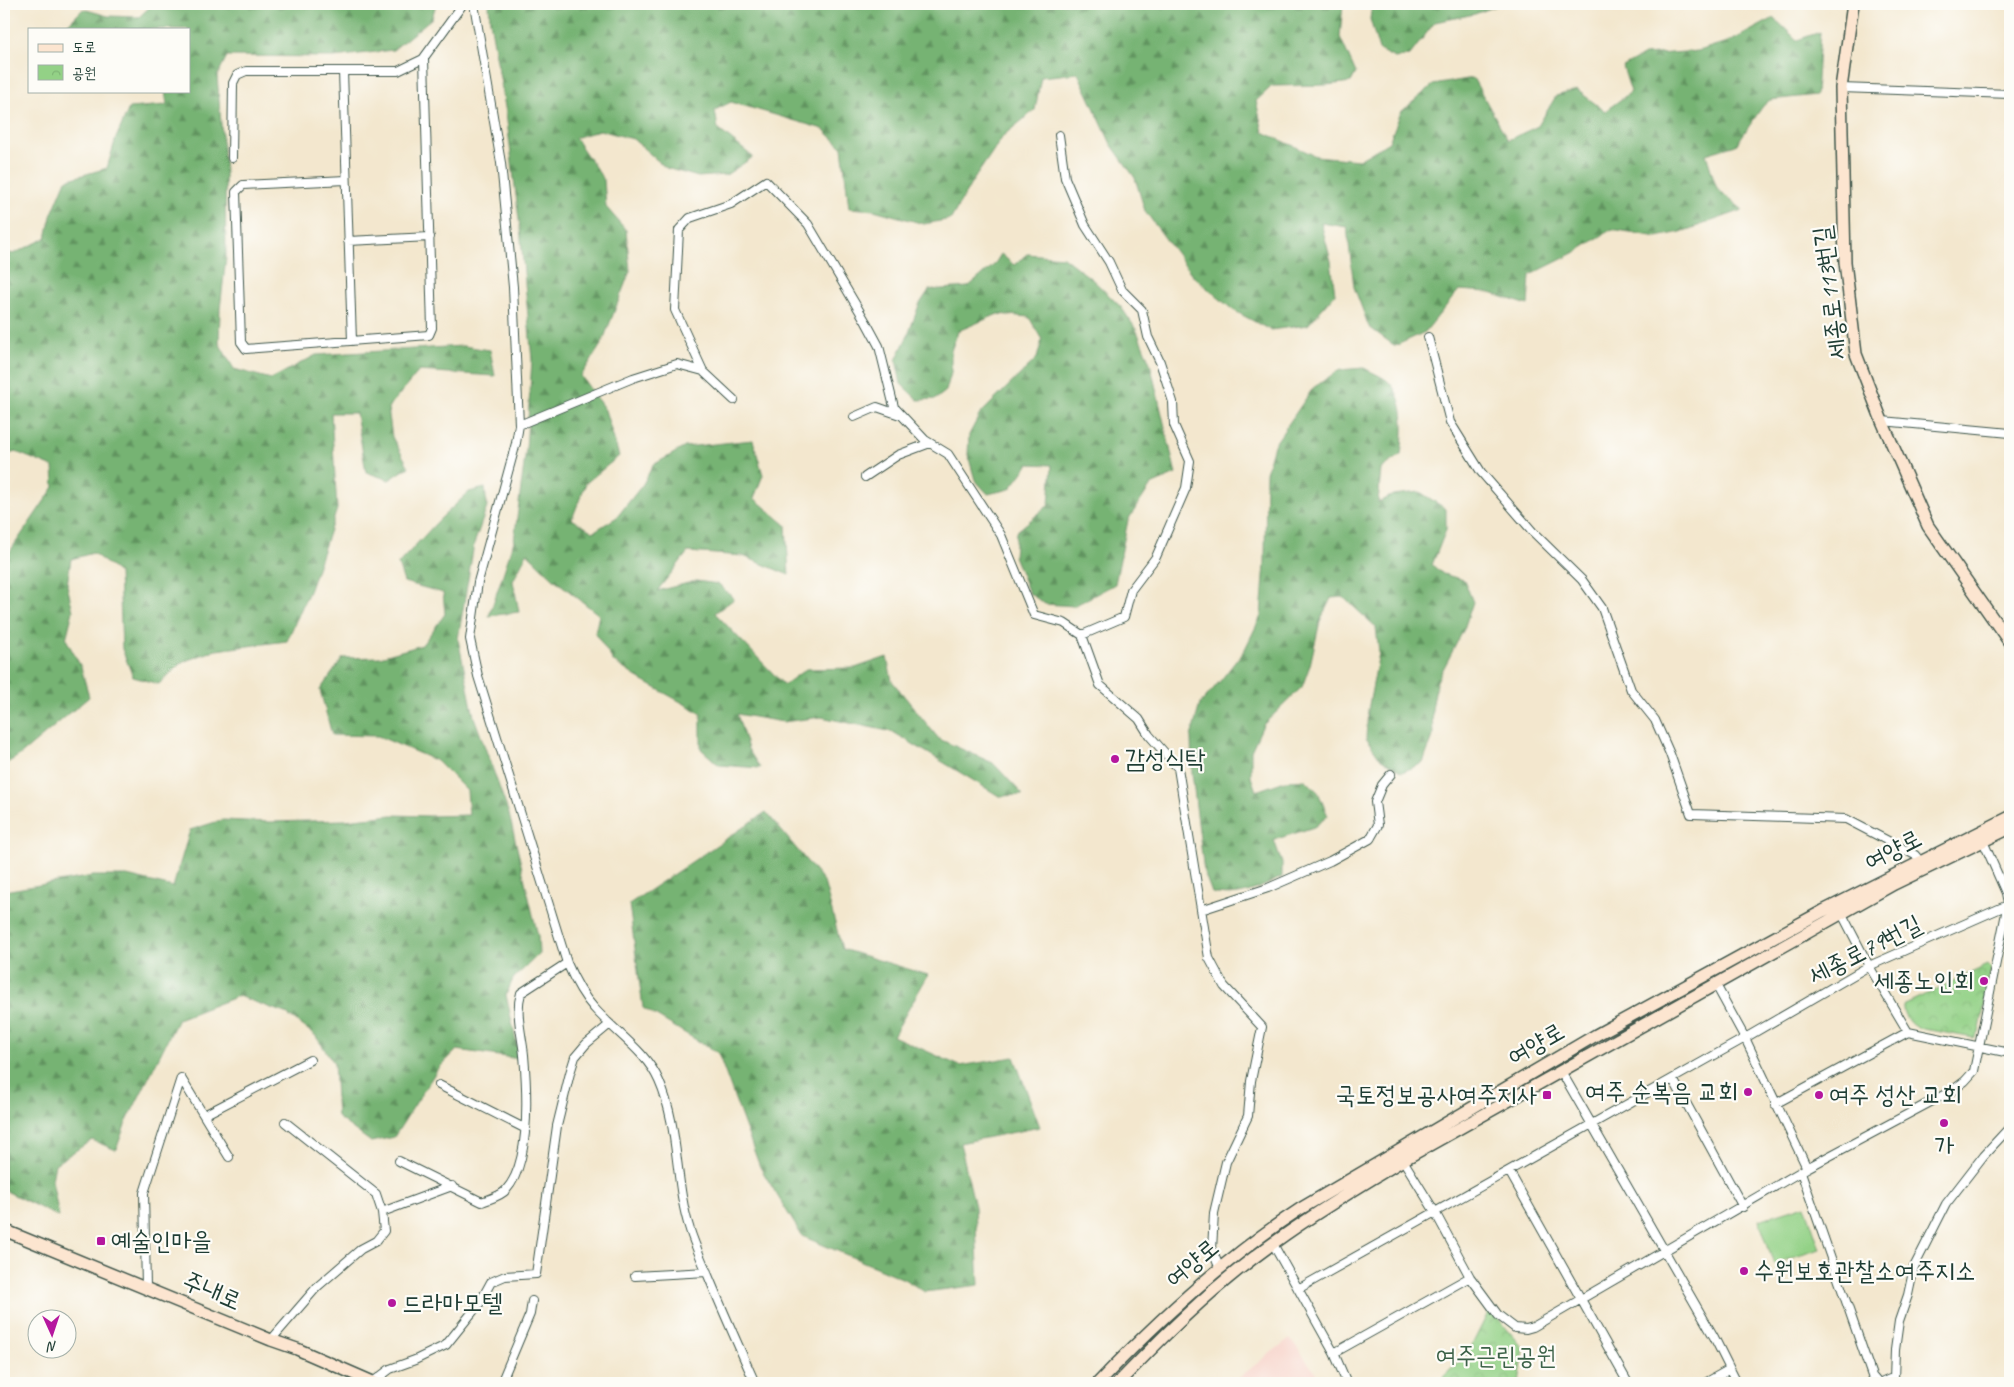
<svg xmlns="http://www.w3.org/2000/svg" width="2014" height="1387" font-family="Caveat,'Poor Story',sans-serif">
  <defs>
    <pattern id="forest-firs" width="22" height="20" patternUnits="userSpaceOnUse" patternTransform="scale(1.25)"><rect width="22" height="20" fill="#76b373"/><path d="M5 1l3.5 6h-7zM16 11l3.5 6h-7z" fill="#60935f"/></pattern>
    <pattern id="park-crowns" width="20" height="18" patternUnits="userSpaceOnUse" patternTransform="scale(1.25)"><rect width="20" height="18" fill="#93d186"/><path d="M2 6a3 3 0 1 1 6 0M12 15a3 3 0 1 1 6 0" fill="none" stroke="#7eb474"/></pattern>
  </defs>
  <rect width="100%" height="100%" fill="#fdfcf7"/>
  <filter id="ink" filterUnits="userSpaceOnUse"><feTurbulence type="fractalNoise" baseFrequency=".02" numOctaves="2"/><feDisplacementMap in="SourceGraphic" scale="10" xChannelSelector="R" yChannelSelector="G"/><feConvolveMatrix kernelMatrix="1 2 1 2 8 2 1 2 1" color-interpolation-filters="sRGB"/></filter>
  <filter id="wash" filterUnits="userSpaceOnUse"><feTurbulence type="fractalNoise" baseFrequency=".0096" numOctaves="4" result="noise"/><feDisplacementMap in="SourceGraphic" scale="20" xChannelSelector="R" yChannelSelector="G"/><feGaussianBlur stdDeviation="1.12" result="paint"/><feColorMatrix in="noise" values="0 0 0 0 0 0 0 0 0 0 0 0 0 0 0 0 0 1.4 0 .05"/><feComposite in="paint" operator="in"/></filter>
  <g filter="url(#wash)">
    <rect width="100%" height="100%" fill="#f3e7ce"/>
    <!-- built -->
    <path fill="#f7d1c8" d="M1290,1338L1323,1383H1232Z"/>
    <!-- forest -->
    <path fill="url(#forest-firs)" stroke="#4a7854" d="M153,4H436L432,18L393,50L334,57L227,56L217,76L225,171L226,258L220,309L219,343L234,369L271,379L316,355L463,346L490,350L495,376L419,371L388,408L392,437L409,467L389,480L366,472L356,413H331L337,509L310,589L287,641L216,650L182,662L159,684L133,677L122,649L119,573L93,553L71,559L67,585L73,611L66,639L81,667L89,697L20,755L4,765V560L54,487L53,467L16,452L4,455V251L13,254L46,238L51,216L66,180L107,168L116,138L129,108L167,105L165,91H189V29H73L67,25L83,9L108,16L139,17Z
      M489,4H1343L1340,37L1356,73L1351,82L1327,85L1272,86L1256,101L1263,132L1316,156L1359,160L1389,142L1401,112L1433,85L1473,78L1508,140L1538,126L1556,96L1577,90L1605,111L1631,92L1623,67L1644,55L1698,51L1733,40L1774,18L1797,40L1820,32L1816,95L1770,100L1763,106L1736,145L1706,154L1717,189L1743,210L1681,232L1657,237L1612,229L1574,253L1530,275L1528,305L1487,292L1459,290L1425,332L1395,346L1369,327L1354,287L1347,227L1321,223L1331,261L1335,294L1308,325L1270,330L1233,310L1194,277L1145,211L1135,178L1111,144L1078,73L1041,77L1035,110L1004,135L972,182L951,219L924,224L874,210L849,208L842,147L823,129L731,102L715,110L718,129L753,157L726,175L698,177L666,168L633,139L600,130L575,138L604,180L606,207L626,230L630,271L602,343L581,376L605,410L619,456L586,483L572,519L593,532L617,517L643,484L653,465L685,447L753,440L763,475L754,498L786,525L789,575L743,556L688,552L657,591L696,581L719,584L734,599L715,613L784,685L806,669L855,668L887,657L892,681L939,739L993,763L1023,795L999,796L893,732L821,717L783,722L737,714L748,749L760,768L719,765L701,749V713L641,680L614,662L595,633L599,615L554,579L527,553L513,581L519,612L489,616L514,541L526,449L532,360L520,228L506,113L490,21Z
      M1372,4H1430L1435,6L1446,4H1501L1475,14L1435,22L1410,55L1395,58L1379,50L1370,19Z
      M1001,254L1014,265L1027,254L1063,257L1093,280L1121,307L1136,329L1150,363L1176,474L1151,485L1128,520L1115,584L1074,606L1045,604L1029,593L1014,556L1016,532L1049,505L1052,465L1029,464L1010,489L988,494L975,480L968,455L969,435L980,414L1037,358L1042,340L1029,317L998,314L958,331L951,351V373L946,391L936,399L918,400L901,384L896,360L908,335L919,305L929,290L968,287L994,265Z
      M1364,368C1371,372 1379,375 1385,379C1407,395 1404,432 1401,455L1381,469L1378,503L1393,495L1420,492L1446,509V530L1432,565L1443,574L1464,580L1473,602L1464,629L1437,681L1432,709L1433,736L1423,763L1402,772L1380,758L1366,738L1368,710L1379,653L1376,627L1343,597L1331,598L1320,621L1310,665L1302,687L1263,725L1251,751V777L1256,791L1285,781L1306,780L1318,792L1328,816L1314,827L1274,840L1282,863V877C1258,889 1239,899 1212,893L1204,872L1192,773L1191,737L1200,704L1221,680L1245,649L1261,616L1265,563L1266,473L1274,445L1313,388L1339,370Z
      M485,488L487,507L474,544L458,639L474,717L509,814L538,936L539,954L513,979L506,995L520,1059L457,1050L437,1070L394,1137L371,1142L337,1117L334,1063L315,1035L285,1013L238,996L178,1019L125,1125L116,1150L92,1140L55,1164L52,1180L59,1217L4,1190V891L93,876H127L173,887L190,830L222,820L271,822L345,820L392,815L429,816L469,815L467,791L437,761L378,736L332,735L320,690L343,658L380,657L422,645L445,614L443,593L404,582L398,564L439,520L469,492Z
      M766,812L824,882L842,949L928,975L893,1036L960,1066L1014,1057L1040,1127L960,1143L975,1207L979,1285L925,1292L904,1279L802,1236L760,1167L718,1053L643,1008L629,904Z"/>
    <!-- park -->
    <path fill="url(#park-crowns)" stroke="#59875d" d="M1988,965L1991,968L1980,1029L1974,1038L1918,1028C1909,1025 1902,1014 1903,1005Z
      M1490,1309L1524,1349L1519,1383H1437L1468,1353Z"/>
    <!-- garden -->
    <path fill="#93d186" stroke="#59875d" d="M1805,1205L1820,1249L1774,1264L1759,1220Z"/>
  </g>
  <g filter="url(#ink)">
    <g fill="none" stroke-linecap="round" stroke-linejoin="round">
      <defs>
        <path id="street" d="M474,4L501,163L513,287L519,425L516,443L478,582L470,639L478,676L567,963C574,979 582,995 594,1008C616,1033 646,1051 659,1081C680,1128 674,1181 690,1230C694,1243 700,1256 705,1268C721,1307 738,1345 755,1383
          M343,71L352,341
          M1841,88L2010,94
          M1059,135L1065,178L1085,225L1109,262L1122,290L1142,310L1148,337L1160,362L1173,402L1174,425L1190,461L1186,488L1156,557L1131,590L1124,617L1082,635
          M232,158L233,83L237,75L246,71H398L423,59L463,4
          M346,180L243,185L236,192L241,342L246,349L429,335L432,328L424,59
          M348,241L430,237
          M1428,337L1450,422L1481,472L1533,532L1582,580L1602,608L1631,690L1655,720L1670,754L1691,814L1846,819L1915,855L1920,861
          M734,400L703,371L675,310L679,230L690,218L731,204L766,181L808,224L866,322L879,346L894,407L925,440L948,454L1001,535L1034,615L1064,623L1082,635L1100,685L1139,719L1149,735L1178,768L1209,958L1224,986L1262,1027L1251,1081L1248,1116L1226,1162L1214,1213L1212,1250L1220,1269
          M854,417L877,407L900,415
          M1882,421L2010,433
          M519,425L633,378L677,364L703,371
          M865,477L898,455L930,443
          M1201,910L1268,888L1330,861L1370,839L1378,825L1375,802L1382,785L1391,774
          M1842,914L1869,966L1908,1032L2010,1053
          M1716,985L1745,1038L1807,1168
          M1561,1071L1714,1337L1737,1383
          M181,1078L229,1157
          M1673,1079L1743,1207
          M439,1085L526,1129
          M1775,1104L1908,1032
          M204,1115L310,1060
          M1403,1160L1435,1212L1470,1277L1498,1315L1515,1328L1526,1329L1533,1327L1807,1168L1953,1090L1965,1081L1974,1071L2008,903L2006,893L1983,841
          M399,1161L482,1202C489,1199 501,1196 506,1190C531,1163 527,1090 524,1055C522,1035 515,1013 521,993L567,963
          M1509,1171L1628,1383
          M1801,1172L1872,1376L1878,1383
          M382,1212L452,1186
          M1273,1244L1334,1353L1347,1383
          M635,1276L707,1272
          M146,1287L144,1193L181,1078
          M1298,1289L1745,1038L1869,966L2010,904
          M271,1340L317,1287L361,1249L376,1241L384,1231L382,1212L376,1194L285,1122
          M1334,1353L1470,1277
          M1894,1380L1895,1350L1899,1321L1908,1295L1914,1267L1946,1204L1984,1155L2010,1127
          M373,1382L390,1369L415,1360L446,1345L479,1304L491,1282L505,1276L536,1274L557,1126L570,1073L575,1057L586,1044L610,1024
          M501,1383L530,1314L532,1301
          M1705,1383L1730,1369
          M1881,1383L1890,1379L1899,1383"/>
        <path id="secondary" d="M1853,4L1841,88L1845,262L1856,354L1882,421L1928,526L2010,643
          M4,1230L271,1340L297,1349L375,1383
          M1098,1383C1159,1319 1225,1258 1300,1209L1596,1035L1823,911L2010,817
          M1118,1383C1153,1347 1188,1311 1227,1279C1282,1233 1343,1196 1403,1160L1894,884L2010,828"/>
      </defs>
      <!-- street casing -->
      <use href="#street" stroke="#3f564b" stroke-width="10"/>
      <!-- secondary casing -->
      <use href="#secondary" stroke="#3f564b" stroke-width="14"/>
      <!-- street -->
      <use href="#street" stroke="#fff" stroke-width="8"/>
      <!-- secondary -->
      <use href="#secondary" stroke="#fce5d0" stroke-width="11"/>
    </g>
  </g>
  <!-- markers -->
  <g fill="#b5179e" stroke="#fdfcf7" stroke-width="2">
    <circle cx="1115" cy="759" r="5"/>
    <circle cx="1984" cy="981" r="5"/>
    <circle cx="1748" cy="1092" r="5"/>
    <rect x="1542" y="1090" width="10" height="10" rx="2.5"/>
    <circle cx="1819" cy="1095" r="5"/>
    <circle cx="1944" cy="1123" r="5"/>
    <rect x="96" y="1236" width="10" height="10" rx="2.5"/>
    <circle cx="1744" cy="1271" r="5"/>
    <circle cx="392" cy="1303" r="5"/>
  </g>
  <g text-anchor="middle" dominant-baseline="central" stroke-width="4.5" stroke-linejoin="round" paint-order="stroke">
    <!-- street labels -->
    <g font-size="25" fill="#1f3d34" stroke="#fdfcf7">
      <text transform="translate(1830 293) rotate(-97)">세종로113번길</text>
      <text transform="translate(1893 850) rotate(-27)">여양로</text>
      <text transform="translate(1865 950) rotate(-27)">세종로79번길</text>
      <text transform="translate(1536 1044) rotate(-30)">여양로</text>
      <text transform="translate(1192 1263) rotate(-40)">여양로</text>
      <text transform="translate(212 1291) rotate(23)">주내로</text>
    </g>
    <!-- poi labels -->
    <g font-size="25" fill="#1f3d34" stroke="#fdfcf7" text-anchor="start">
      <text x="1125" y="759">감성식탁</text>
      <text x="1974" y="981" text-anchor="end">세종노인회</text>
      <text x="1738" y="1092" text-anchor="end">여주 순복음 교회</text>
      <text x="1537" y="1095" text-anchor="end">국토정보공사여주지사</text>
      <text x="1829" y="1095">여주 성산 교회</text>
      <text x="1944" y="1146" text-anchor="middle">가</text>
      <text x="111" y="1241">예술인마을</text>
      <text x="1754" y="1271">수원보호관찰소여주지소</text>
      <text x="402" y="1303">드라마모텔</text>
    </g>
    <!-- park labels -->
    <g font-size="25" fill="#3c6248" stroke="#fdfcf7">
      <text x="1496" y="1356">여주근린공원</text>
    </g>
  </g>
  <!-- margin -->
  <rect width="2014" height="1387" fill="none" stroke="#fdfcf7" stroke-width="20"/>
  <!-- legend -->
  <rect x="28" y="28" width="162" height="65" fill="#fdfcf7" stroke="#a4b0a9"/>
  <rect x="38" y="44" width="25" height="8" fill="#fce5d0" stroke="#a4b0a9"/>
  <text x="72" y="52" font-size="15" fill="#1f3d34">도로</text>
  <rect x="38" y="65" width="25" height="15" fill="url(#park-crowns)" stroke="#a4b0a9"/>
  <text x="72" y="78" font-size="15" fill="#1f3d34">공원</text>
  <!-- north arrow -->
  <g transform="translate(52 1334) rotate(177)"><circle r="24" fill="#fdfcf7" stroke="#a4b0a9"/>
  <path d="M0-4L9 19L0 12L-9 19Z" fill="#b5179e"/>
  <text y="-8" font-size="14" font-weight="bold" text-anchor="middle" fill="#1f3d34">N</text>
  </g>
</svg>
